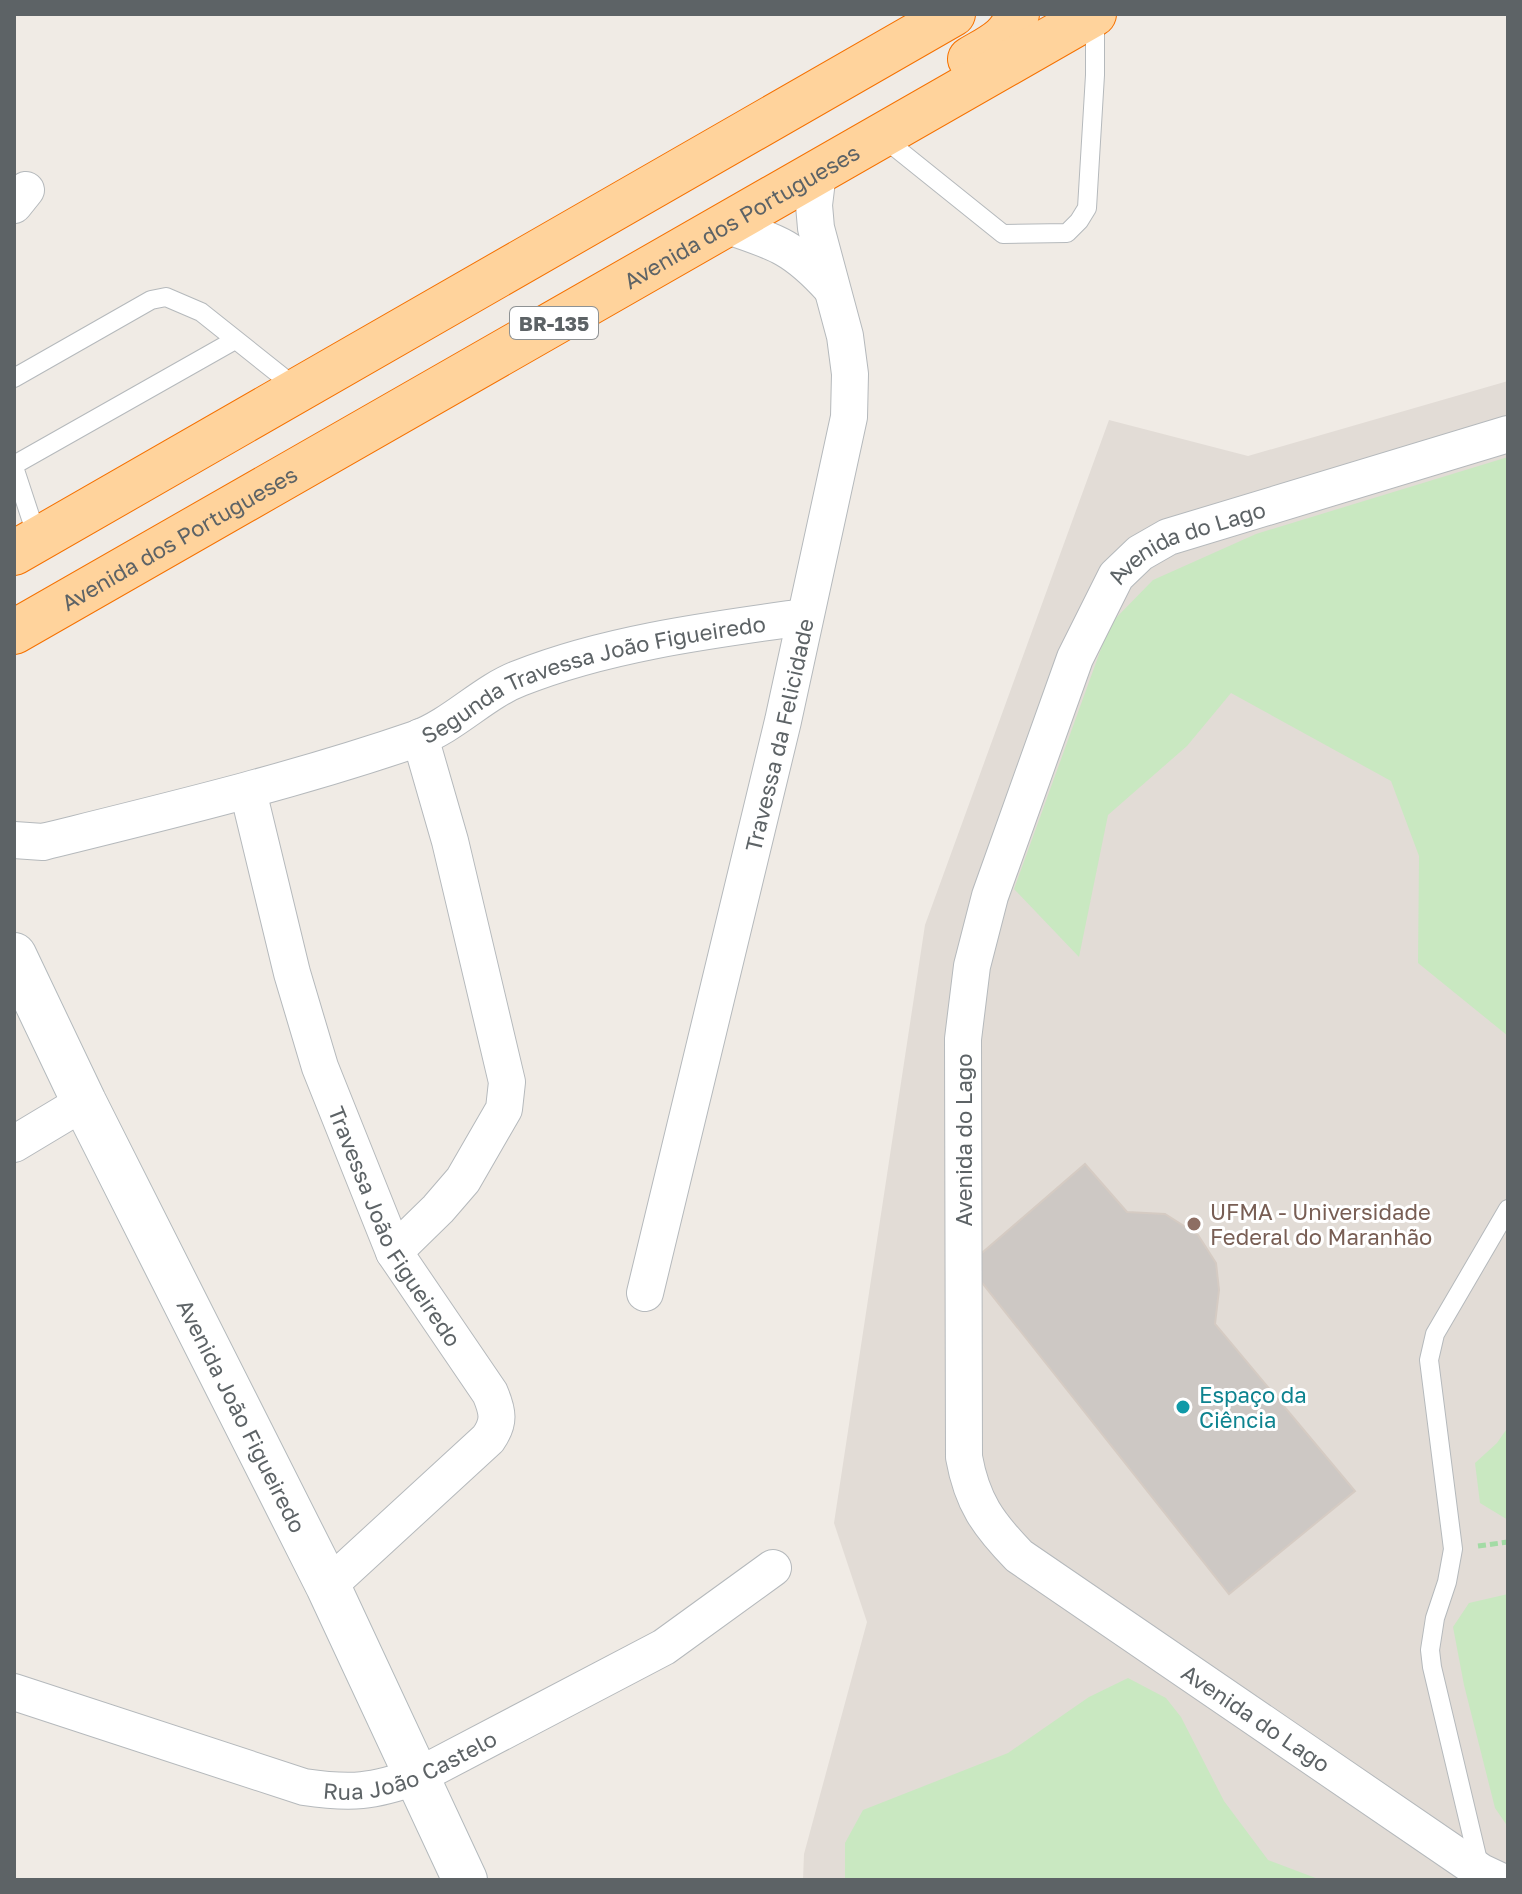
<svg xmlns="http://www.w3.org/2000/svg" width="1522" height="1894" font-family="'Golos Text',sans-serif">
  <rect width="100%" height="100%" fill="#f0ebe5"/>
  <!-- education -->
  <path fill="#e2dcd6" d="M1508,381V1880H803L804,1854L867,1622L834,1523L925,925L1109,420L1248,456Z"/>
  <!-- green -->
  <path fill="#c9e8c1" d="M1508,457V1036L1418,963L1419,856L1391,781L1231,693L1187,746L1108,815L1079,957L1014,889L1110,624L1153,580L1256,534Z
    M1508,1427V1520L1480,1503L1475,1463L1497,1443Z
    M1508,1594V1827L1495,1808L1464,1685L1453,1627L1469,1603Z
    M1128,1678L1166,1698L1181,1717L1224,1801L1268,1860L1321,1880H845V1843L863,1810L1008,1753L1089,1697Z"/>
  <!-- building -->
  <path fill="#cdc8c4" stroke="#d5cbc3" stroke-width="2" d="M1085,1164L1127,1212L1165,1214L1198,1235L1216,1263L1219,1290L1215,1324L1355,1491L1229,1594L968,1265Z"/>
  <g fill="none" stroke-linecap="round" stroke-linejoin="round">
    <defs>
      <path id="service" d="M881,136L1003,234L1067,233L1079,221L1087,208L1095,75V16
        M14,378L151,300L166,297L201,312L299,390
        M14,465L235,340
        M14,467L38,540
        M1480,1869L1432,1667L1430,1650L1435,1618L1447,1582L1453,1549L1429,1360L1435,1334L1508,1209"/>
      <g id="minor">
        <path d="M14,205L26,190"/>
        <path d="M725,225C776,242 794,247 831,288"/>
        <path id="s1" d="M248,791L292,973L320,1067L394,1252L490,1393C498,1412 500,1422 488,1439L328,1586"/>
        <path id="s2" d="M14,840L43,842C168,811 294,781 416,739C454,725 483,692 520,678C608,643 711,630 804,617"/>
        <path d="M14,1144L84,1102"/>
        <path d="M394,1252L438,1209L463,1180L504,1109L507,1082L450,841L420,737"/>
        <path id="s3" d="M645,1293L783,721L849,417L850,374L845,336L816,228L814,205L818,172"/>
        <path id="s4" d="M14,1692L304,1787C352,1794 372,1792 418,1776L664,1647L773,1568"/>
        <path id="s5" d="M1498,1880L1481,1872L1019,1556C988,1524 972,1502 964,1457L963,1039L972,966L990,896L1075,658L1116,576L1140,553L1168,537L1508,434"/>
      </g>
      <g id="secondary">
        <path id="s6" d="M14,955L84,1102L328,1586L465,1880"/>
      </g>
      <g id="trunk">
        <path d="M970,59C990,47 1012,38 1017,14"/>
        <path d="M14,553L953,14"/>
        <path id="s7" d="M14,632L1094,14"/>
      </g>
    </defs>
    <!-- service casing -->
    <use href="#service" stroke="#b5b9bc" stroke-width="20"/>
    <!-- minor casing -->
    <use href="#minor" stroke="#b5b9bc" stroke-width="38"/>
    <!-- secondary casing -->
    <use href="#secondary" stroke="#b4babd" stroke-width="46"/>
    <!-- trunk casing -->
    <use href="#trunk" stroke="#f57100" stroke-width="46"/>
    <!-- path -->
    <path stroke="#a3dba5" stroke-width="5" stroke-dasharray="8 4" stroke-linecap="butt" d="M1478,1546L1508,1542"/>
    <!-- service -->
    <use href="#service" stroke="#fff" stroke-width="18"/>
    <!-- minor -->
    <use href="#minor" stroke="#fff" stroke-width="36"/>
    <!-- secondary -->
    <use href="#secondary" stroke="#fff" stroke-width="44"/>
    <!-- trunk -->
    <use href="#trunk" stroke="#ffd39c" stroke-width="44"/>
  </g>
  <!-- markers -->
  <circle fill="#8d6e63" stroke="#fff" stroke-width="3" cx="1194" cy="1224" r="8"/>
  <circle fill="#0f9aa8" stroke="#fff" stroke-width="3" cx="1183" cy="1407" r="8"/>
  <g text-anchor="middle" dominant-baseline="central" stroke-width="6" stroke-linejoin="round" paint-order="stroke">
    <!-- shield labels -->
    <rect fill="#fff" stroke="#8e9294" stroke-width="2" x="510" y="307" width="88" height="32" rx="6"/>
    <g font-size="20" font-weight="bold" fill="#5d6366">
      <text x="554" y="323">BR-135</text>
    </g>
    <!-- street labels -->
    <g font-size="22" fill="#5d6366" stroke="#fff">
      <text stroke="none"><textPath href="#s7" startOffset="838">Avenida dos Portugueses</textPath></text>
      <text stroke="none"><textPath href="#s7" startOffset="190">Avenida dos Portugueses</textPath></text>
      <text stroke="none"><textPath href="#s5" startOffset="1682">Avenida do Lago</textPath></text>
      <text stroke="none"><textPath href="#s2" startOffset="606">Segunda Travessa João Figueiredo</textPath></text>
      <text stroke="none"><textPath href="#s3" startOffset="574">Travessa da Felicidade</textPath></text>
      <text transform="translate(963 1140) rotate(-90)">Avenida do Lago</text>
      <text stroke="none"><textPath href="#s1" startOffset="462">Travessa João Figueiredo</textPath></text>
      <text stroke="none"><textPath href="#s6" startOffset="514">Avenida João Figueiredo</textPath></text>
      <text transform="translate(1256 1718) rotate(34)">Avenida do Lago</text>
      <text stroke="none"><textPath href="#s4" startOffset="416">Rua João Castelo</textPath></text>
    </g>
    <!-- education labels -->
    <g font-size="22" fill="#785e54" stroke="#fff" text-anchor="start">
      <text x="1210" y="1211">UFMA - Universidade<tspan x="1210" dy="25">Federal do Maranhão</tspan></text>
    </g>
    <!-- culture labels -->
    <g font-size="22" fill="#0d838f" stroke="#fff" text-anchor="start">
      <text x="1199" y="1394">Espaço da<tspan x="1199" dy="25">Ciência</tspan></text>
    </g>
  </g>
  <!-- border -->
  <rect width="1522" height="1894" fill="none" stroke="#5d6366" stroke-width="32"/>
</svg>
